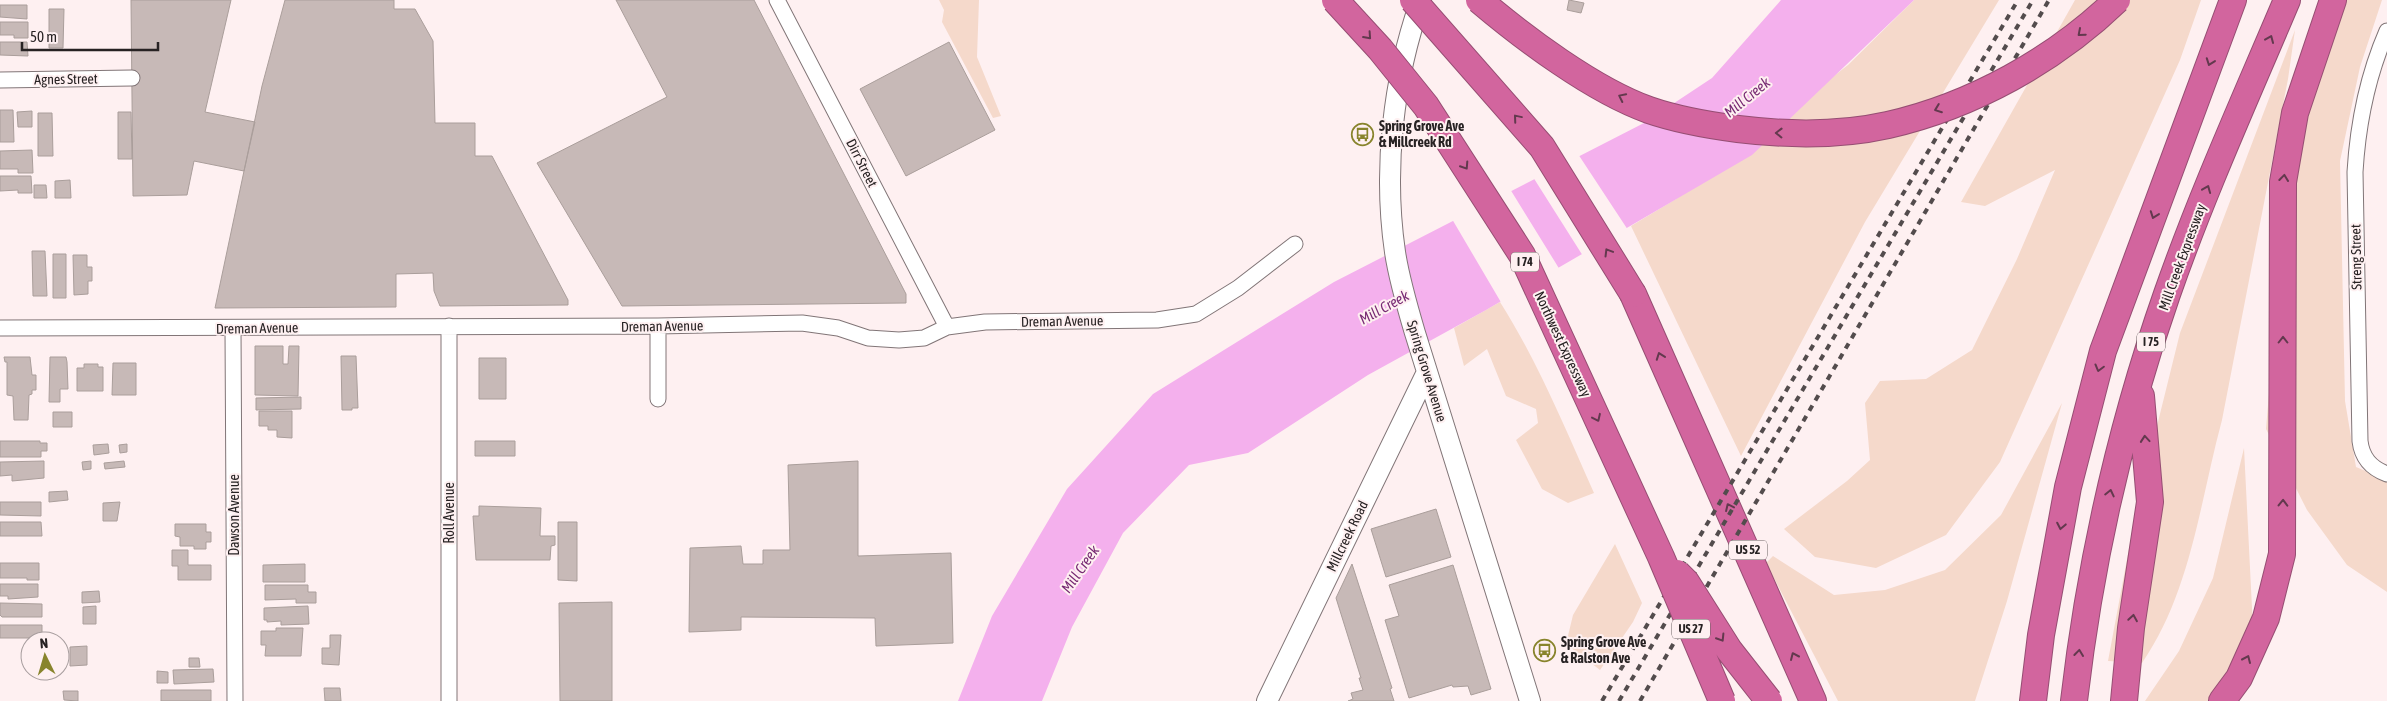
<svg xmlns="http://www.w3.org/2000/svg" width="2387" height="701" font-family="'Asap Condensed',sans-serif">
  <rect width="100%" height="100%" fill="#fef0f1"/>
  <!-- green -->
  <path fill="#f5d9cb" d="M939,0H979L977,57L1001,116L993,118L942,22L944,10Z
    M1914,0H1999L1865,222L1741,456L1631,226L1676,199L1848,65Z
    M2075,0H2201L2180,60L2000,462L1946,535L1876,568L1815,557L1784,529L1847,481L1870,460L1865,403L1880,381L1926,379L1972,350L2017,259L2055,170L1985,206L1961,202Z
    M2327,0H2382L2360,67L2340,161L2345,401L2356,467L2387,480V592L2347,565L2307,510L2266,429L2278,284Z
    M2295,30L2288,79L2222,420C2200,501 2191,592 2142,663L2108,661L2136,511L2180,333Z
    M1500,302C1538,362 1565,428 1594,493L1568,503L1542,489L1516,440L1538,423L1536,409L1506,396L1487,349L1464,366L1454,328Z
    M2062,403L2007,601L1975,701H1838L1766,563L1773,556L1834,595L1885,590L1945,570L2001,515Z
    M2244,448L2253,628L2232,701H2145L2179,651L2213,578Z
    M1615,544L1642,603L1633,622L1600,670L1566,644L1573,615Z"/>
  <!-- water -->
  <path fill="#f4b0ed" d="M1781,0H1914L1752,155L1486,310L1368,375L1248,453L1189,465L1123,533L1072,627L1042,701H958L992,616L1067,489L1153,394L1334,282L1644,123L1712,78Z"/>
  <!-- pier -->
  <path fill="#fef0f1" d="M1578,154L1628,230L1583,256L1533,177Z
    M1510,189L1560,270L1502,304L1452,219Z"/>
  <!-- building -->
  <path fill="#c7b9b7" stroke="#aa9e9b" d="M131,0H231L205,112L255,122L244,171L194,161L187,195L133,196Z
    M285,0H394V9H415L433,41L435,123H475V156H492L568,300V305L440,306L434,291L433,273L396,274V307L215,308L262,86Z
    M616,0H754L906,294V303L622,306L537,163L667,97Z
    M1569,0L1584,3L1581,13L1567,10Z
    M0,5H27V19L0,17Z
    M49,9H64L63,48H49Z
    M0,22H28V38H14V35H0Z
    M0,42H27L28,56L0,55Z
    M949,42L995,130L906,176L860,89Z
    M0,110H13L14,142H0Z
    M32,111V127H18L17,112Z
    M118,112H131L132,159H118Z
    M38,113H52L53,156H38Z
    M32,150L33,173H18V169H0V151Z
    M0,176H31L32,193H18V190L0,191Z
    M70,180L71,198H55V181Z
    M34,185H46L47,198H34Z
    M32,251H45L47,296H33Z
    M53,254H66V298H53Z
    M73,255H87V267H92V281H88V294L74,295Z
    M255,346H283V364H288L289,346H299L298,396L255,395Z
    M341,356H356L358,408H352V410H342Z
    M4,357H30L32,375H36V390H32V394L29,395L28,420H14L13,396L7,395V362H5Z
    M50,357H66L67,362L68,389H60V402H49Z
    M479,358H506V399H479Z
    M113,363H136V395H112Z
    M84,364H98V367H103V391H77V368H84Z
    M301,397V409L256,410V398Z
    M259,411H292V438L277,437V430H268V426H259Z
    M53,412H72V427H53Z
    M0,441H40V443H47V451H41V457H0Z
    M475,441H515V456H475Z
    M108,444L109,453L94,455L93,445Z
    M127,444V452L120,453L119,445Z
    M44,461V478L12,481V475L0,476V462Z
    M91,461V469L83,470L82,462Z
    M124,461L125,467L105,469L104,463Z
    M858,461V556L951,553L953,643L876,646L875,618L741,617V630L689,632L690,548L741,546L743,564H763V550H790L788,465Z
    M67,491L68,500L49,502V492Z
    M0,502H41V516L0,515Z
    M120,502L117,521H103V503Z
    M479,506L541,508L540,536H555V545L551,546L550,560H476L473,516H479Z
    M1436,509L1451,557L1386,577L1371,529Z
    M0,522H41L42,536H0Z
    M558,522H577V581L558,580Z
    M175,524H206V532H211V542H206V549H194V546H180V537L175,536Z
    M172,550H188V565H211V580H178V566H172Z
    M0,563H39V580H27V578H0Z
    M305,564V582H263V565Z
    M1352,564L1392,688L1390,689L1394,701H1348L1353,699L1351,693L1363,690L1359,678H1361L1336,598Z
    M1453,565L1491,689L1471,695L1468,686L1453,687L1452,685L1409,698L1385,620L1399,616L1389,585Z
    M0,584H38V597L8,599V596H0Z
    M265,585H308V592H316V603H296V599L265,600Z
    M99,591L100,602L82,603V592Z
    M612,602V701H560L559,603Z
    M0,603L42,604V617H2L0,615Z
    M96,606V624H83V607Z
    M308,606L309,624L281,625V621L267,622V620H264V608Z
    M0,625H42V638H0Z
    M276,628H303L301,656H265L266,645H261V631H276Z
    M330,635H341L339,665L322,664V648H330Z
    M87,646V665L70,666V647Z
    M189,658H199L200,667H189Z
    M213,669L214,682L174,684L173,670Z
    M157,671L168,672V683H157Z
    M324,688H340L341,701H325Z
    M161,690H211V701H161Z
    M63,691H78V701L64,700Z"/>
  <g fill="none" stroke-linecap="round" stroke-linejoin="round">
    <defs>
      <path id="street" d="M777,0L947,327
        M2387,31C2367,77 2358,122 2355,172L2360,441C2362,458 2371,468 2387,474
        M0,80L132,78
        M449,326V701
        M0,328L658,326L802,323L838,328L868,338L899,340L924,338L947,327L985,322L1157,320L1196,314L1238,288L1295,244
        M233,329L235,701
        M658,399V326"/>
      <path id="secondary" d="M1421,0C1393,79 1383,169 1395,252C1399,279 1407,306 1415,333L1530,701
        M1267,701L1427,372"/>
      <path id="highway" d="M1633,294L1813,701
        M2033,701L2041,635L2068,487L2103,351L2233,0
        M2074,701C2090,563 2121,425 2167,294C2202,194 2246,97 2287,0
        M2124,701L2131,628L2150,502L2141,396
        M2222,701L2239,678L2266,618L2282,554L2283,182L2295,113L2333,0"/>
    </defs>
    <!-- street casing -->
    <use href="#street" stroke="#817577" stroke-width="17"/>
    <!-- secondary casing -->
    <use href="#secondary" stroke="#817577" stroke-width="22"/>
    <!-- highway casing -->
    <use href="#highway" stroke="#964e73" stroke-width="28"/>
    <!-- street -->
    <use href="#street" stroke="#fff" stroke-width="15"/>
    <!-- secondary -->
    <use href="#secondary" stroke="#fff" stroke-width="20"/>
    <!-- highway -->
    <use href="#highway" stroke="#d2659e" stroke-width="26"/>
    <!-- rail -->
    <path stroke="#534c4d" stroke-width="4" stroke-dasharray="6 6" stroke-linecap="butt" d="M1602,701L2018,0
      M1619,701L2033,0
      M1640,701L2049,0"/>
    <defs>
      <path id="highway-bridge" d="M1335,0L1380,49L1426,106L1522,255L1661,557L1722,701
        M1413,0L1542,147L1633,294
        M1479,0C1524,38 1593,90 1649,110C1678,120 1707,125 1738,129C1787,135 1839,136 1888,125C1972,106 2055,60 2117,0
        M1677,573L1686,582L1729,650L1769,701"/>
    </defs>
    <!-- highway-bridge casing -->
    <use href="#highway-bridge" stroke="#964e73" stroke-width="28" stroke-linecap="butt"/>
    <!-- highway-bridge -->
    <use href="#highway-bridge" stroke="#d2659e" stroke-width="26"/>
  </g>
  <!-- one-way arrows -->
  <defs><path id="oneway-chevron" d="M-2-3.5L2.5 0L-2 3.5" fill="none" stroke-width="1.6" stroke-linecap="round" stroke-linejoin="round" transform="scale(1.25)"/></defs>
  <g stroke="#63394e">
    <use href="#oneway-chevron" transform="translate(2081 33) rotate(139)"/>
    <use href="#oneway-chevron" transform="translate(1368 36) rotate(48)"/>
    <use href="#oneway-chevron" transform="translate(2270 39) rotate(-67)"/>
    <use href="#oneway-chevron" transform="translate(2210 62) rotate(110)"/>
    <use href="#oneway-chevron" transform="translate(1622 97) rotate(-154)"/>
    <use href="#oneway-chevron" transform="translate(1938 109) rotate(159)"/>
    <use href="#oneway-chevron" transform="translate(1517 118) rotate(-130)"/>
    <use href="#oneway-chevron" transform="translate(1779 133) rotate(-179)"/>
    <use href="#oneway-chevron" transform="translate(1465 166) rotate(57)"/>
    <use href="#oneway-chevron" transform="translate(2284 178) rotate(-83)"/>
    <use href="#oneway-chevron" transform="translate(2207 189) rotate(-68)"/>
    <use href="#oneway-chevron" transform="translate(2154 215) rotate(110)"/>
    <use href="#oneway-chevron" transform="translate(1608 252) rotate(-121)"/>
    <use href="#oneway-chevron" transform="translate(2283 340) rotate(-90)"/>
    <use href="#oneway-chevron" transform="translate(1660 356) rotate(-110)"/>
    <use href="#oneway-chevron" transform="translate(2099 368) rotate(105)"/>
    <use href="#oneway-chevron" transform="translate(1597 418) rotate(65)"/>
    <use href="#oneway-chevron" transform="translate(2145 439) rotate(-95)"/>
    <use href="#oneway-chevron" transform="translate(2110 493) rotate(-77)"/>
    <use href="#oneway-chevron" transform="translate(2283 503) rotate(-89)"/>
    <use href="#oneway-chevron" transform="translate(1729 507) rotate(-115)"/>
    <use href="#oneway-chevron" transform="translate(2061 526) rotate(101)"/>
    <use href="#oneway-chevron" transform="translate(2133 618) rotate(-81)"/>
    <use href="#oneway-chevron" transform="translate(1721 638) rotate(58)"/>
    <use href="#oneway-chevron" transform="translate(2079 653) rotate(-83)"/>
    <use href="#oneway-chevron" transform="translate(1794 656) rotate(-114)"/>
    <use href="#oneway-chevron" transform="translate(2247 659) rotate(-66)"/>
  </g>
  <!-- icons -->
  <defs>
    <symbol id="bus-ring" viewBox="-11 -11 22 22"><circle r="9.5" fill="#fef0f1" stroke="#88842c" stroke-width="1.5"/><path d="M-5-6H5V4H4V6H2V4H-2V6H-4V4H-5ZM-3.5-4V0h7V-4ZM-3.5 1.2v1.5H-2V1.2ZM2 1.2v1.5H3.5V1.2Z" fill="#88842c"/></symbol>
  </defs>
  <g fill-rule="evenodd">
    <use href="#bus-ring" x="1350" y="122" width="25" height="25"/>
    <use href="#bus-ring" x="1532" y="638" width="25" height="25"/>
  </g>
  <g text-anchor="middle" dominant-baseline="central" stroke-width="4" stroke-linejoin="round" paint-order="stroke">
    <!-- shield labels -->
    <g fill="#fef0f1" stroke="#686061" stroke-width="1">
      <rect x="1511" y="252.5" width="28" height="19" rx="4"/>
      <rect x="2137" y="332.5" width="28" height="19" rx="4"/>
      <rect x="1729" y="540.5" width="38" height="19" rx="4"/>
      <rect x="1672" y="619.5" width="38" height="19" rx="4"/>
    </g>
    <g font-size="12" font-weight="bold" fill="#272223">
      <text x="1525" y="262">I 74</text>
      <text x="2151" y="342">I 75</text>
      <text x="1748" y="550">US 52</text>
      <text x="1691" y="629">US 27</text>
    </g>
    <!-- street labels -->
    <g font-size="14" fill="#272223" stroke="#fef0f1">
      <text transform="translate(66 79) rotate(-1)">Agnes Street</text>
      <text transform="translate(862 163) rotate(63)">Dirr Street</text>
      <text transform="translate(2182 257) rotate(-70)">Mill Creek Expressway</text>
      <text transform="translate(2356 257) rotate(-91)">Streng Street</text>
      <text transform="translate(1062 321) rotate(-1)">Dreman Avenue</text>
      <text transform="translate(662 326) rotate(-1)">Dreman Avenue</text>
      <text transform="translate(257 328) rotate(-1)">Dreman Avenue</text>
      <text transform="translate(1563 344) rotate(65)">Northwest Expressway</text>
      <text transform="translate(1427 371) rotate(73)">Spring Grove Avenue</text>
      <text transform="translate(449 513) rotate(-90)">Roll Avenue</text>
      <text transform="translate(234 515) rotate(-90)">Dawson Avenue</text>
      <text transform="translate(1347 536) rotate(-64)">Millcreek Road</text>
    </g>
    <!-- poi labels -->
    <g font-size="14" font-weight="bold" fill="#272223" stroke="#fef0f1" text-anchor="start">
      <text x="1379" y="126">Spring Grove Ave<tspan x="1379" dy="16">&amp; Millcreek Rd</tspan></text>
      <text x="1561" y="642">Spring Grove Ave<tspan x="1561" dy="16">&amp; Ralston Ave</tspan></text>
    </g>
    <!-- water labels -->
    <g font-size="15" font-style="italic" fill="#772a73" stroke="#fef0f1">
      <text transform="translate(1747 97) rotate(-39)">Mill Creek</text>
      <text transform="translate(1384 307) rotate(-29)">Mill Creek</text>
      <text transform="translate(1080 569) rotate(-55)">Mill Creek</text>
    </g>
  </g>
  <!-- north arrow -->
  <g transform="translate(45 656) rotate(355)"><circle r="24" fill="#fef0f1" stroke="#a89e9f"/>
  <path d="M0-4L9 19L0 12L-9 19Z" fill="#88842c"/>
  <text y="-8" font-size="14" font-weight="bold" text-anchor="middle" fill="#272223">N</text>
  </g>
  <!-- scale -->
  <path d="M22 42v8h136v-8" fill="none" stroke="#272223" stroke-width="2.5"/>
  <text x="30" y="42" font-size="15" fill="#272223" stroke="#fef0f1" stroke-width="4" paint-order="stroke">50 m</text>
</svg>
